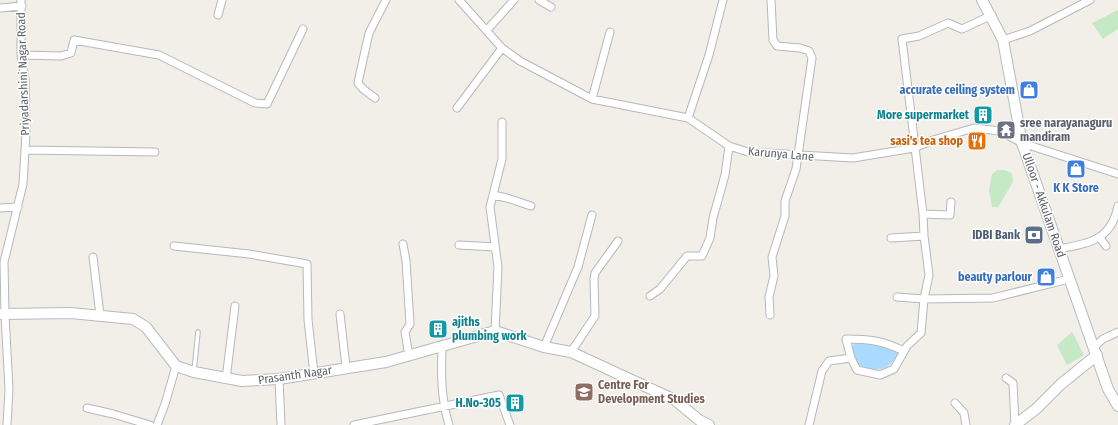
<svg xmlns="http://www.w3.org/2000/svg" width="1118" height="425" font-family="'Fira Sans Condensed',sans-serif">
  <rect width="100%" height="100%" fill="#f1efe8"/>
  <!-- green -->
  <path fill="#c5e8c5" d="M1118,10V29L1103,39L1092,23Z
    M997,170H1004L1012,173L1013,182L998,207H992L989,190L992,174Z
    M1072,332L1084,355L1067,365L1057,345Z"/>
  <!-- water -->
  <path fill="#aadaff" d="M874,337L889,341L900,348C891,373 877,373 853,363L851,348L858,339Z"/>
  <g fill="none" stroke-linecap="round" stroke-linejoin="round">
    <defs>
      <path id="lane" d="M194,371L198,332"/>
      <path id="street" d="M459,0L502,48L520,61L592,99L688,118L729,146L748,152L853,158L914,148L933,140L974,128L1000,131L1022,143L1118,174
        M539,0L551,7
        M0,8L22,6
        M218,15L222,0
        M487,30L514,0
        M1003,40L1030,31L1090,0
        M21,55L61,56L71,53L74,40L159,55L255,103L267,104L303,29
        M375,98L363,89L358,83L359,78L369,33L386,0
        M592,99L610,32
        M457,108L502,48
        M688,118L709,55L723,0
        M25,150L155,152
        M493,195L507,198L531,206
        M0,208L18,207
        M923,214L950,215L951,202
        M924,236L923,214L902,39L919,36L948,23L962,29L992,15
        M891,238L924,236L929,275L924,299L897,297
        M1100,238L1106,246
        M403,244L406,261L410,324L405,332L409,356
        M459,245L495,247
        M174,246L249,254L307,264L308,320L314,374
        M1059,249C1089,243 1111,241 1118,206
        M93,257L100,315
        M650,296L660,289L687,256H702L710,238L713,218L725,175L729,146
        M340,314L346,367
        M770,315L769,297L774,276L772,257L785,216V201L796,169L812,58L809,51L800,48L777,46L773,40L771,0
        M495,331L498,267L490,207L502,159V122
        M442,347C441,374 441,399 449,425
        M544,347L578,267L592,215
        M1094,347L1103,339L1118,332
        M904,351C883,341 870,339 846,339L851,358L857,370L880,375L894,369L907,346L921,333L924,299L993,298L1069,279
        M571,352L595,316L594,279L595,273L618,241
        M1006,378L1013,383L1015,425
        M226,379L235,306
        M279,379L281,425
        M955,403L964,413L966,425
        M87,408L113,414L150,425
        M7,425L9,389L5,315L4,262L23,184L26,133L25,79L21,55V0
        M157,425L165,404L176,366
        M354,425L499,395L510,425
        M809,425L822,371L829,361L851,358"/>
      <path id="secondary" d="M982,0L1003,40L1022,143L1108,389L1118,406
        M0,314L71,313L133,319L146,327L176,366L194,372L242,381L279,379L386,362L495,331L544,347L571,352L675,400L699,420L709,425
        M1015,425L1036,409L1061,384L1097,355"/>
    </defs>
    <!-- lane casing -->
    <use href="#lane" stroke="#b5b8bc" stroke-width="5.5"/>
    <!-- street casing -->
    <use href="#street" stroke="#b5b8bc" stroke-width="9"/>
    <!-- secondary casing -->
    <use href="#secondary" stroke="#b6babf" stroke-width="12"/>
    <!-- lane -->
    <use href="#lane" stroke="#fff" stroke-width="3.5"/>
    <!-- street -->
    <use href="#street" stroke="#fff" stroke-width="7"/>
    <!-- secondary -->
    <use href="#secondary" stroke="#fff" stroke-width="10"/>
  </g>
  <!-- icons -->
  <defs>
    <symbol id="shop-square" viewBox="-11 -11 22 22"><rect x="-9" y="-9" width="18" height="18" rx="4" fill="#3f7fe0" stroke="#fff"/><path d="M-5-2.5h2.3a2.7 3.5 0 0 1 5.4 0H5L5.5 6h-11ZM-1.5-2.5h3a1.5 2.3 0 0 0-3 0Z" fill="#fff"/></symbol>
    <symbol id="building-square" viewBox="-11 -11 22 22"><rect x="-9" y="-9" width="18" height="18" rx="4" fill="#0f9aa8" stroke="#fff"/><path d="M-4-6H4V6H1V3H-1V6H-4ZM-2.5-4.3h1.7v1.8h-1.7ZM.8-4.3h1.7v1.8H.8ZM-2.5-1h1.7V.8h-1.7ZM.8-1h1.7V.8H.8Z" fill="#fff"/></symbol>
    <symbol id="temple-square" viewBox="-11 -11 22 22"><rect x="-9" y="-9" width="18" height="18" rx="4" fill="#6b7280" stroke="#fff"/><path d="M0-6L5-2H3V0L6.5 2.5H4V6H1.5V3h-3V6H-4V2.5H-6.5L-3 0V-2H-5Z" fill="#fff"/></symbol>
    <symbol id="restaurant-square" viewBox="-11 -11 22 22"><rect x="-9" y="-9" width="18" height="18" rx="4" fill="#e8710a" stroke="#fff"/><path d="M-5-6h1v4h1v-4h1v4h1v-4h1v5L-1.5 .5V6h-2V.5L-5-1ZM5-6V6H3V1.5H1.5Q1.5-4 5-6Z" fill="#fff"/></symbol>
    <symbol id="bank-square" viewBox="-11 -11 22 22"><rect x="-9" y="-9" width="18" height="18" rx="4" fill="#5c6f8a" stroke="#fff"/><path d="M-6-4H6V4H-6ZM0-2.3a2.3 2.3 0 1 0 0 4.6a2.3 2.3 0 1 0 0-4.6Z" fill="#fff"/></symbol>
    <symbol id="university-square" viewBox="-11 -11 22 22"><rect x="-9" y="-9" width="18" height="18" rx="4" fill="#8d6e63" stroke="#fff"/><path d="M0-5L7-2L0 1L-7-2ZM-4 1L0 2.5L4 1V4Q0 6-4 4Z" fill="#fff"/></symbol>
  </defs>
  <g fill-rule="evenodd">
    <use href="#shop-square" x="1018" y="79" width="22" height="22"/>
    <use href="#building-square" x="972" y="104" width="22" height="22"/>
    <use href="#temple-square" x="995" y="119" width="22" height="22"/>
    <use href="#restaurant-square" x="966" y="130" width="22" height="22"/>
    <use href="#shop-square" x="1065" y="158" width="22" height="22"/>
    <use href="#bank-square" x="1023" y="224" width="22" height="22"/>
    <use href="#shop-square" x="1035" y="266" width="22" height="22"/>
    <use href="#building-square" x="427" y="318" width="22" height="22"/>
    <use href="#university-square" x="573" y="381" width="22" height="22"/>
    <use href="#building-square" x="504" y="392" width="22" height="22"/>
  </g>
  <g text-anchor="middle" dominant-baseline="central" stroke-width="3" stroke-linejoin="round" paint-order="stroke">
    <!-- street labels -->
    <g font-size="12" fill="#5f6368" stroke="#fff">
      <text transform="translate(23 74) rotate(-92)">Priyadarshini Nagar Road</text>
      <text transform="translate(781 154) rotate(5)">Karunya Lane</text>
      <text transform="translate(1044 205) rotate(71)">Ulloor - Akkulam Road</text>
      <text transform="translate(295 375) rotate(-8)">Prasanth Nagar</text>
    </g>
    <!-- shop labels -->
    <g font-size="12" font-weight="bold" fill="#366cbe" stroke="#fff" text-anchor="end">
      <text x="1015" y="90">accurate ceiling system</text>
      <text x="1076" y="188" text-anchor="middle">K K Store</text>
      <text x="1032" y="277">beauty parlour</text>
    </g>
    <!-- culture labels -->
    <g font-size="12" font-weight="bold" fill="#0d838f" stroke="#fff" text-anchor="end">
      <text x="969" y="115">More supermarket</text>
      <text x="452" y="322" text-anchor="start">ajiths<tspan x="452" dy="14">plumbing work</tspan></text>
      <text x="501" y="403">H.No-305</text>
    </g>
    <!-- worship labels -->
    <g font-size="12" font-weight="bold" fill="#5b616d" stroke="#fff" text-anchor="start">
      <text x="1020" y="123">sree narayanaguru<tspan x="1020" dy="14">mandiram</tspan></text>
    </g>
    <!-- food labels -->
    <g font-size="12" font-weight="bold" fill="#c56008" stroke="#fff" text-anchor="end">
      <text x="963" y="141">sasi's tea shop</text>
    </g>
    <!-- service labels -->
    <g font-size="12" font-weight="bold" fill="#4e5e75" stroke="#fff" text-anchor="end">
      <text x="1020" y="235">IDBI Bank</text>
    </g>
    <!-- education labels -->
    <g font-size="12" font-weight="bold" fill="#785e54" stroke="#fff" text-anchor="start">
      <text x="598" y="385">Centre For<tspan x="598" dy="14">Development Studies</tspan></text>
    </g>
  </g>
</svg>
